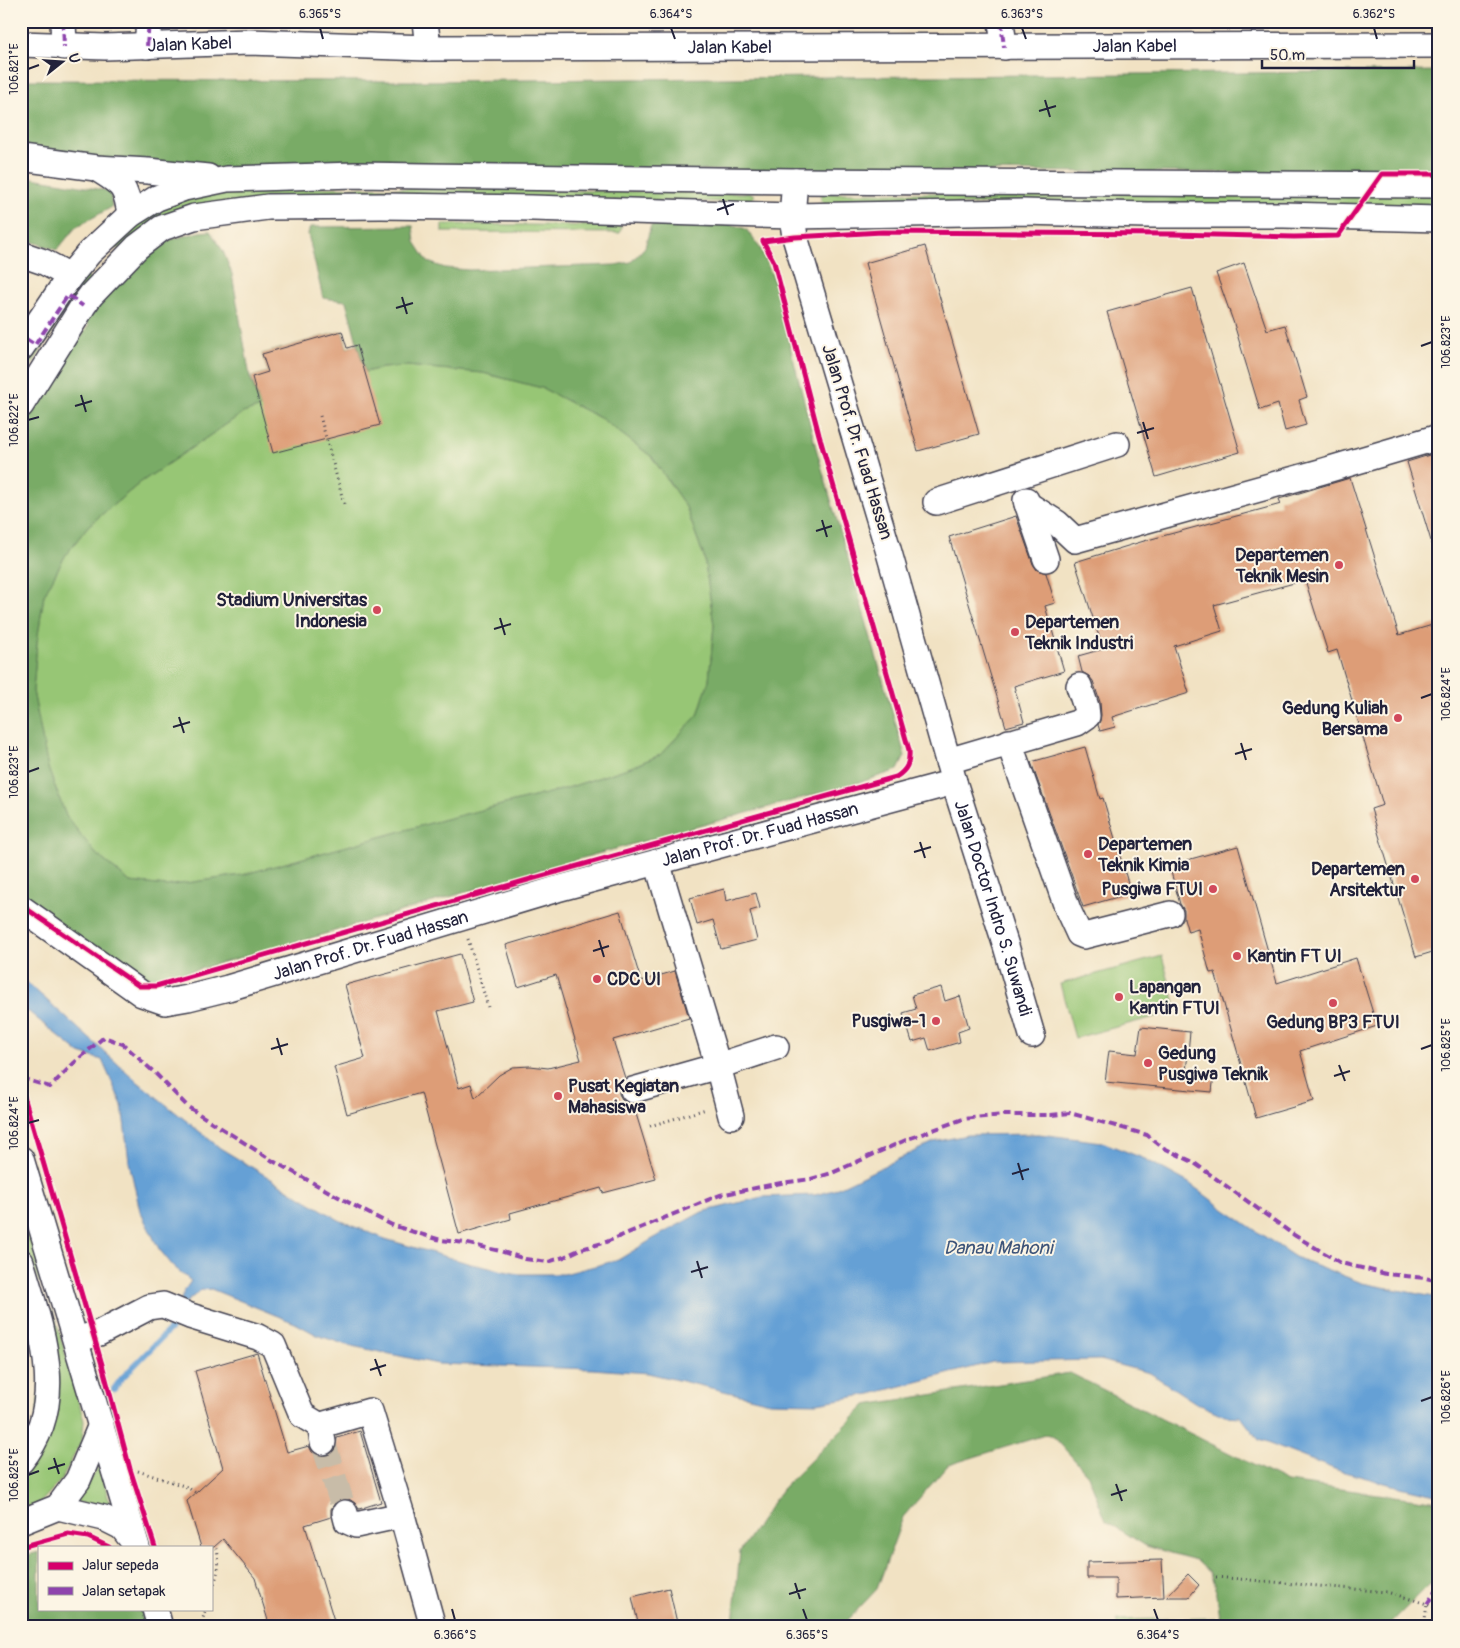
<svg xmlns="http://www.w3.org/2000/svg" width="1460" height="1648" font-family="Pangolin,sans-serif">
  <rect width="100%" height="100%" fill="#fcf5e5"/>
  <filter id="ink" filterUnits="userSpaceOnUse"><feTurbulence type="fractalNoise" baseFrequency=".02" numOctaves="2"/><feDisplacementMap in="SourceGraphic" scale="10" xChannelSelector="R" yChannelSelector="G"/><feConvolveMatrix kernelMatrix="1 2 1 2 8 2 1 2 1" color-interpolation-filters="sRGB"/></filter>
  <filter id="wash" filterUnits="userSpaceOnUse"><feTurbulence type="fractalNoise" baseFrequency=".0096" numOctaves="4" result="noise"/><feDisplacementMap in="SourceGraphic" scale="20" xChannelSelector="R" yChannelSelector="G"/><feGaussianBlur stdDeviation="1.12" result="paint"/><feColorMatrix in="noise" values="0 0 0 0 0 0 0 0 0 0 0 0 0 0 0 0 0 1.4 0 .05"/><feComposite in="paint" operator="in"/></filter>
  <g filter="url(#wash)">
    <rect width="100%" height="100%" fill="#f1e2c3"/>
    <!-- green -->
    <path fill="#97c675" stroke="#5c7458" d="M298,187L752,193L754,196L752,200L748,202L267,198L119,248H114L111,243L154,209L202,193Z
      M821,193H1439V205L823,204L821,200Z
      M442,224L622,226L620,233L442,232Z
      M86,275L89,278V282L71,303L21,382V359Z
      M342,331L347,348L357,345L365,372L382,368L407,366L483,373L542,388L602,419L652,457L686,507L704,557L714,625L709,680L698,715L660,755L631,767L561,790L442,820L242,875L166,886L130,882L96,854L66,816L48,768L33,691L37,642L44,595L65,556L88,526L141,482L243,413L260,407L252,377L268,372L262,354Z
      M1162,956L1177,1011L1075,1038L1060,984Z
      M21,1195L44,1279L39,1283L28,1259L21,1238Z
      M50,1309L53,1311L55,1317L84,1421L82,1440L62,1479L39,1504L21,1512V1477L33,1463L45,1310Z
      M26,1366C29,1386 28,1406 21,1425V1369Z
      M99,1465L112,1511L73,1501L93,1476Z
      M1216,1618V1627H1117V1620Z"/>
    <!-- forest -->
    <path fill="#79ab66" stroke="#4e6650" d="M1439,71V169H1381L1375,173L167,168L21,147V80L420,81Z
      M21,176L110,191L112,207L76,227L57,250L21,238Z
      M731,224L746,229L760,248L772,275L816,448L905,756L898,770L864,781L564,863L318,936L149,983L139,980L21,902V414L65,341L74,347L89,325L80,319L158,243L199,232L210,231L223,251L232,274L250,377L261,407L243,413L141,482L88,526L65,556L44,595L37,642L33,691L48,768L66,816L96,854L130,882L166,886L242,875L442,820L561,790L631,767L660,755L698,715L709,680L714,625L704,557L686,507L652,457L602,419L542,388L483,373L407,366L382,368L365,372L346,301L323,298L308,234L310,227L413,226L415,242L428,262L445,268L469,270L615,265L631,262L645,247L651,225Z
      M1070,1373L1287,1482L1439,1502V1575L1387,1627H1221L1217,1594L1210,1573L1196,1560L1146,1546L1106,1521L1088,1475L1055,1438L1048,1434L948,1465L903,1517L877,1589L846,1622L845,1627H734L733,1623L740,1551L782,1489L866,1405Z
      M39,1552V1609H141L146,1627H21V1557Z"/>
    <!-- water -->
    <path fill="#65a0d5" stroke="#446188" d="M21,977L138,1082L220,1148L339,1220L385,1239L471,1264L518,1274H564L618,1260L656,1237L702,1212L762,1197L815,1195L834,1190L934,1142L967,1135L1039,1134L1102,1142L1145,1159L1189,1183L1225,1210L1295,1257L1362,1283L1439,1298V1496L1396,1486L1337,1470L1259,1440L1241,1417L1225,1416L1196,1403L1150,1373L1099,1360L993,1362L871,1394L817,1403L770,1402L648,1373L592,1369L438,1364L347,1345L317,1335L295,1323L211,1289L201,1290L184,1304L178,1325L173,1322L184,1291L191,1281L173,1266L159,1249L140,1211L129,1162L122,1105L102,1060L79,1053L29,1012L21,1009Z"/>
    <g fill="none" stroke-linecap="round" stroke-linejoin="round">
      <!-- stream -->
      <path stroke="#65a0d5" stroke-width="6" d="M114,1389L122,1378L175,1324"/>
    </g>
    <g id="blocks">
      <!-- building -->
      <path fill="#dd9d77" d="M925,246L979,434L918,451L865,263Z
        M1244,263L1267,330L1285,325L1307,397L1299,400L1306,425L1285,431L1278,404L1260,410L1234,324L1216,273Z
        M1192,288L1240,452L1156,477L1107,312Z
        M342,331L347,348L357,345L380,425L273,453L252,377L268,372L262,354Z
        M1439,452V553L1435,554L1407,462Z
        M1350,478L1399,635L1439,623V950L1416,957L1371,809L1383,805L1337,650L1328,653L1305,580L1214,605L1222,631L1174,646L1189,693L1112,717L1115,727L1100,731L1098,725L1100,721L1101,715L1100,702L1093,681L1089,676L1082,672L1078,656L1103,649L1075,562L1144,541L1281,504L1279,499Z
        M1016,516L1033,564L1037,570L1046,573L1055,603L1045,606L1064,671L1014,686L1024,722L1006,727L949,537Z
        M1085,747L1100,799L1103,798L1131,893L1083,907L1031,762Z
        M1238,846L1277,983L1356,958L1377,1026L1300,1051L1314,1101L1256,1118L1215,972L1210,973L1198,929L1188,932L1184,918V910L1180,904L1169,865Z
        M724,889L726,901L756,893L760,908L750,911L757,940L721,949L713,920L697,925L690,898Z
        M620,911L641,981L675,971L689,1018L613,1040L625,1078L619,1086V1094L623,1101L633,1104L656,1179L603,1193L601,1188L510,1213L511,1219L459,1234L421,1093L347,1114L334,1067L365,1058L345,985L460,954L473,1002L438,1011L459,1088L471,1084L475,1098L499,1075L513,1067L530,1066L548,1068L581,1060L556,975L518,987L506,945Z
        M941,987L945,1001L960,996L969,1028L958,1032L960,1042L930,1051L926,1038L912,1042L903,1013L916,1009L912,995Z
        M1141,1027L1190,1032L1186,1072L1214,1074L1212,1092L1105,1082L1109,1051L1137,1054Z
        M257,1353L287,1452L309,1446L312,1452L318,1455L326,1456L332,1453L336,1447L337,1438L360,1431L381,1502L359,1509L355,1503L349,1499H341L335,1503L331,1509V1517L305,1525L336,1627H270L255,1578L223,1539L214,1547H201L187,1501L223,1468L195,1371Z
        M1162,1560L1164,1597L1116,1599V1578H1087V1562Z
        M1188,1574L1199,1585L1189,1597H1166Z
        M669,1588L678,1627H639L632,1597Z"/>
    </g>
  </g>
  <g filter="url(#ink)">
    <use href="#blocks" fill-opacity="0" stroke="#413f4f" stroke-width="1"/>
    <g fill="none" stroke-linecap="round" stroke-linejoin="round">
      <!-- minor-tunnel -->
      <path stroke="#c8bca8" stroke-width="25" stroke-dasharray="25 12" stroke-linecap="butt" d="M323,1442L345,1513"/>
      <defs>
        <g id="minor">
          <path d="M63,21L64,47"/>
          <path d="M425,21L428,48"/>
          <path d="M1001,21L1004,47"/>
          <path id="s1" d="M21,44L105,47L249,42L428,48L1439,45"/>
          <path d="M147,46L149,21"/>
          <path d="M21,158L96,168L148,171L208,177"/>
          <path d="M96,168C121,184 126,184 130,215"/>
          <path d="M21,254L44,262L70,276"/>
          <path d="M21,348L70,276L89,253L130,215L157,198L184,188L227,179L355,175L795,181L1439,185"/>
          <path d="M21,405L83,306L91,295L137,247L162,228L194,217L268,207L381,206L532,208L792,216L1022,212L1147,215H1284L1439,219"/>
          <path d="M1026,500L1046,559"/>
          <path d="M936,502L1117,444"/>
          <path d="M1027,504L1057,523L1075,540L1320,472L1439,437"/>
          <path d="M1009,742L1068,910L1079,934L1084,936L1170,914"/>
          <path d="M948,761L1077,723L1087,716L1086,707L1079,686"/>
          <path id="s2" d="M954,782L1006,946L1032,1035"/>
          <path d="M657,862L718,1066L776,1047"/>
          <path id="s3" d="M21,908L142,994L165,1002L188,998L228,988L557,889L954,782L888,549L795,237L792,216L795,181"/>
          <path d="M633,1090L718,1066L731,1116"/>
          <path d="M21,1159L137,1547"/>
          <path d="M21,1262C40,1326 70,1402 21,1461"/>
          <path d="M76,1340L99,1333L149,1307L163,1305L190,1316L258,1337L273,1345L302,1415L322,1427"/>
          <path d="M323,1442C322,1435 319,1429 325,1424L370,1411L402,1515L356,1525L347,1521L345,1513"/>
          <path d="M58,1507L104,1518L122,1527L136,1545"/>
          <path d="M402,1515L433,1627"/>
          <path d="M21,1522L58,1507L78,1480L101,1425"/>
          <path d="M155,1609L160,1627"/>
        </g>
      </defs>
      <!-- minor casing -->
      <use href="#minor" stroke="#413f4f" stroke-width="28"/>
      <!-- path -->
      <path stroke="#413f4f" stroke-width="3" stroke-dasharray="1 4" stroke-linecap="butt" d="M320,416L345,507
        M468,939L488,1007
        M650,1126L706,1109
        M138,1471L187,1487L196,1493
        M1216,1577L1387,1592L1427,1604L1439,1609
        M211,1593C218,1573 221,1566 216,1545
        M200,1627L206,1609
        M1424,1627L1427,1604"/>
      <!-- minor -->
      <use href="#minor" stroke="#fff" stroke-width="25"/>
      <!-- quiet -->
      <path stroke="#8e44ad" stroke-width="4" stroke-dasharray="8 4" stroke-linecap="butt" d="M63,21L64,47
        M1001,21L1004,47
        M147,46L149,21
        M26,339L35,345L68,295L83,306
        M21,1078L50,1087L74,1063L104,1037L123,1044L156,1074L188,1107L273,1161L368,1213L392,1225L417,1233L441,1240L464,1243L500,1251L525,1259L548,1262L564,1257L581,1249L606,1242L720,1195L781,1183L811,1179L832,1173L908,1139L963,1119L1003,1115H1051L1070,1113L1147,1135L1162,1147L1193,1162L1294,1235L1341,1263L1386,1274L1425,1278L1439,1281
        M1427,1604L1439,1586"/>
      <defs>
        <path id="cycleway" d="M21,905L139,986H156L524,881L896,777C907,770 910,763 909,750L819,435L774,262L763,241L795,237L882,232L1173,234L1294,237L1338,236L1382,174H1439
          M21,1086L103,1368L130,1469L155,1547
          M21,1547L68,1534L88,1537L109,1547"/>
      </defs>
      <!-- cycleway casing -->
      <use href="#cycleway" stroke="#fcf5e5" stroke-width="8"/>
      <!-- cycleway -->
      <use href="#cycleway" stroke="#d6006c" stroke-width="5"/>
    </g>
  </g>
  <!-- ticks -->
  <path fill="none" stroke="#22223b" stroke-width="2" d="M320,28L323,39M671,28L675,39M1022,28L1026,39M1374,28L1377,39M28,69L39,65M1045,100L1050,117M1039,111L1056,106M723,199L728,215M717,210L734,204M402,297L407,314M396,308L413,303M1421,346L1432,342M81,395L86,412M75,406L92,401M28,420L39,417M1143,422L1148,439M1137,433L1154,428M822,520L827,537M816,531L832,526M500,618L505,635M494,629L511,624M1421,698L1432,694M179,717L184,733M173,727L190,722M1241,743L1246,760M1235,754L1252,749M28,772L39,768M920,842L925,858M914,852L931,847M599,940L604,957M593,951L609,946M277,1038L282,1055M271,1049L288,1044M1421,1049L1432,1045M1339,1065L1345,1081M1334,1076L1350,1071M28,1123L39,1120M1018,1163L1023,1180M1012,1174L1029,1169M697,1261L702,1278M691,1272L708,1267M375,1359L381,1376M370,1370L386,1365M1421,1401L1432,1397M54,1458L59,1474M48,1469L65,1464M28,1475L39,1471M1116,1484L1122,1501M1111,1495L1127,1490M795,1583L800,1599M789,1594L806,1589M452,1609L455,1620M803,1609L807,1620M1154,1609L1158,1620"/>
  <!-- markers -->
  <g fill="#d1495b" stroke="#fcf5e5" stroke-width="2">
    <circle cx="1339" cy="565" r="5"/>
    <circle cx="377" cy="610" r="5"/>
    <circle cx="1015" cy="632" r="5"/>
    <circle cx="1398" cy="718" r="5"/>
    <circle cx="1088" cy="854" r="5"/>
    <circle cx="1415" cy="879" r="5"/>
    <circle cx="1213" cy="889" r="5"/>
    <circle cx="1237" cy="956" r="5"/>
    <circle cx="597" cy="979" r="5"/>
    <circle cx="1119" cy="997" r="5"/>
    <circle cx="1333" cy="1003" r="5"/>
    <circle cx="936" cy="1021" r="5"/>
    <circle cx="1148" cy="1063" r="5"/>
    <circle cx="558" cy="1096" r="5"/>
  </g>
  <g text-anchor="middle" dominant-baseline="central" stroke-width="4" stroke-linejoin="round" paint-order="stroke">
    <!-- street labels -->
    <g font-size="18" fill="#22223b" stroke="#fcf5e5">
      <text stroke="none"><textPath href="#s1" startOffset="169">Jalan Kabel</textPath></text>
      <text stroke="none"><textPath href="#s1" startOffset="709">Jalan Kabel</textPath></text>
      <text stroke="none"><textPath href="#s1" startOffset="1114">Jalan Kabel</textPath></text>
      <text transform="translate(857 442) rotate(73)">Jalan Prof. Dr. Fuad Hassan</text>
      <text stroke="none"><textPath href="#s3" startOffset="791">Jalan Prof. Dr. Fuad Hassan</textPath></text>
      <text stroke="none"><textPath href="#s2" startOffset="132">Jalan Doctor Indro S. Suwandi</textPath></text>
      <text stroke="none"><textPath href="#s3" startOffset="386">Jalan Prof. Dr. Fuad Hassan</textPath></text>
    </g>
    <!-- poi labels -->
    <g font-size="18" font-weight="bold" fill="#22223b" stroke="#fcf5e5" text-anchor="start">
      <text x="1329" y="555" text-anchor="end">Departemen<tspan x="1329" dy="21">Teknik Mesin</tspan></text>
      <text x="367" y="600" text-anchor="end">Stadium Universitas<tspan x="367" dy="21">Indonesia</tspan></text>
      <text x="1025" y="622">Departemen<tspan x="1025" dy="21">Teknik Industri</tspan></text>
      <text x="1388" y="708" text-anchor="end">Gedung Kuliah<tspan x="1388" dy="21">Bersama</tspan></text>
      <text x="1098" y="844">Departemen<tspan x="1098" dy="21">Teknik Kimia</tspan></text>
      <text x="1405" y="869" text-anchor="end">Departemen<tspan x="1405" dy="21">Arsitektur</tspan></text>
      <text x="1203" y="889" text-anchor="end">Pusgiwa FTUI</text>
      <text x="1247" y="956">Kantin FT UI</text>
      <text x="607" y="979">CDC UI</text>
      <text x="1129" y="987">Lapangan<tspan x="1129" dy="21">Kantin FTUI</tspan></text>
      <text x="926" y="1021" text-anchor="end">Pusgiwa-1</text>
      <text x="1333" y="1022" text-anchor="middle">Gedung BP3 FTUI</text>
      <text x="1158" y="1053">Gedung<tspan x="1158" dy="21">Pusgiwa Teknik</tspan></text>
      <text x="568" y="1086">Pusat Kegiatan<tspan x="568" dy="21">Mahasiswa</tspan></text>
    </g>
    <!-- water labels -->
    <g font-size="19" font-style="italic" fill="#3d5479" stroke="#fcf5e5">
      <text x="998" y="1248">Danau Mahoni</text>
    </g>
  </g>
  <!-- margin -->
  <rect width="1460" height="1648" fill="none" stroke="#fcf5e5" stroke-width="55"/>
  <!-- legend -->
  <rect x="38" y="1546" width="175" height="65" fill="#fcf5e5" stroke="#a5a1a1"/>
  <rect x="48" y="1562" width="25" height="8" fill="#d6006c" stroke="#a5a1a1"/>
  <text x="82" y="1570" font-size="15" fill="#22223b">Jalur sepeda</text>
  <rect x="48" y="1587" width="25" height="8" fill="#8e44ad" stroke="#a5a1a1"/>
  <text x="82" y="1596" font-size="15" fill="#22223b">Jalan setapak</text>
  <!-- north arrow -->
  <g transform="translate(62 62) rotate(73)" stroke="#fcf5e5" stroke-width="4" paint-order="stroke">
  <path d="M0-4L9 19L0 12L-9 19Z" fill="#22223b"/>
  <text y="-8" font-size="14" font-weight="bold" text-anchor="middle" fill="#22223b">U</text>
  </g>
  <!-- scale -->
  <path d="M1262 60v8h152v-8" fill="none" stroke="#22223b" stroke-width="2.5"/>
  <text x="1270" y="60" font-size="15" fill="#22223b" stroke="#fcf5e5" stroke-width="4" paint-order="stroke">50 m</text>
  <rect x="28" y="28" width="1404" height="1592" fill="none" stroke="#22223b" stroke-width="2"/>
  <g font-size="12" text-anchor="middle" fill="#22223b">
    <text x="320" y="18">6.365°S</text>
    <text x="671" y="18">6.364°S</text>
    <text x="1022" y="18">6.363°S</text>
    <text x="1374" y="18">6.362°S</text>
    <text transform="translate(14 69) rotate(-90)" y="4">106.821°E</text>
    <text transform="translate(1446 342) rotate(-90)" y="4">106.823°E</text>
    <text transform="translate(14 420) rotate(-90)" y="4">106.822°E</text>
    <text transform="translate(1446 694) rotate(-90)" y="4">106.824°E</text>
    <text transform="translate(14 772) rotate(-90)" y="4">106.823°E</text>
    <text transform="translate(1446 1045) rotate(-90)" y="4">106.825°E</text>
    <text transform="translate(14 1123) rotate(-90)" y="4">106.824°E</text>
    <text transform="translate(1446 1397) rotate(-90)" y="4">106.826°E</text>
    <text transform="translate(14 1475) rotate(-90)" y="4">106.825°E</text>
    <text x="455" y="1639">6.366°S</text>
    <text x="807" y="1639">6.365°S</text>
    <text x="1158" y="1639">6.364°S</text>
  </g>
</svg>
